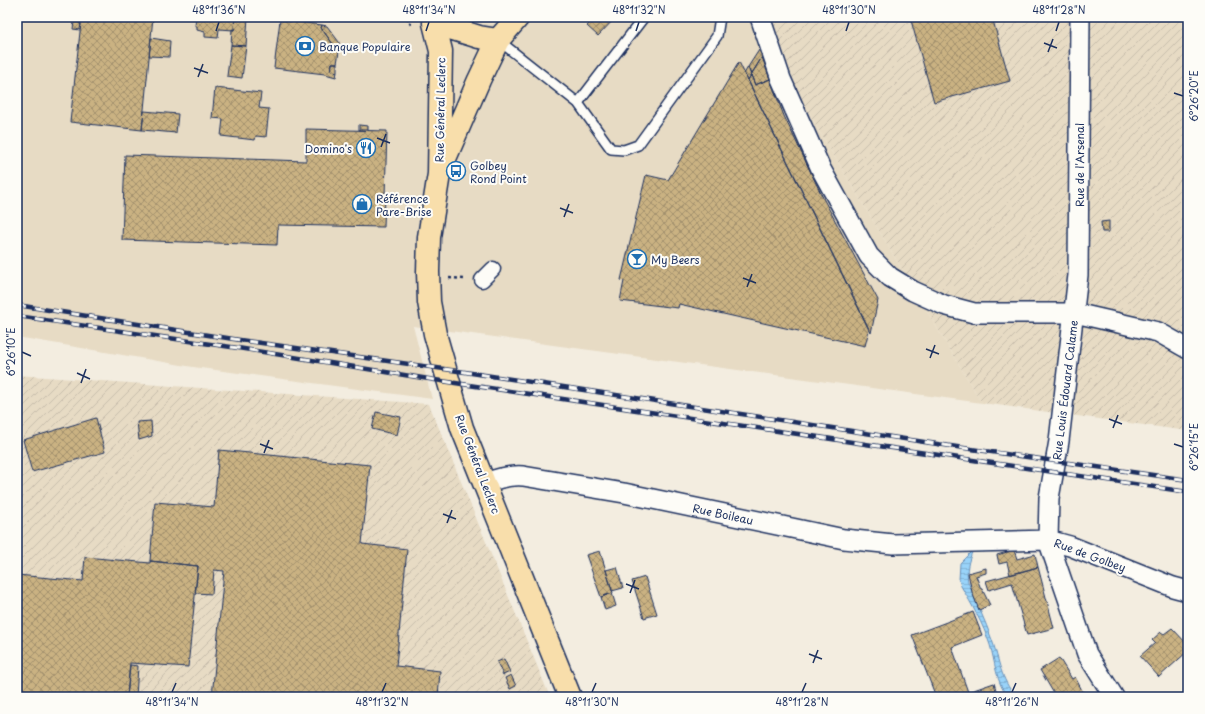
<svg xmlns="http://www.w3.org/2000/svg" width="1205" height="714" font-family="'Playpen Sans',sans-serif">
  <defs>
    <pattern id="industrial-furrows" width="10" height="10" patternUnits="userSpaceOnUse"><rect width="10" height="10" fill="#e7dbc4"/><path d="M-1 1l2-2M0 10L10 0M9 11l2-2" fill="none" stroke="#c6bcab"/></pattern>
    <pattern id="water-rules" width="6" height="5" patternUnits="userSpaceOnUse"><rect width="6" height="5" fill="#99d3f9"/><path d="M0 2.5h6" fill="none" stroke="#83b5d8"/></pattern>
    <pattern id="building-cross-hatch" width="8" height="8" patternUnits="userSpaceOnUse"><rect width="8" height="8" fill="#cab282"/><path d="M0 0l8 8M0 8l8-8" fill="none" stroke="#a3916e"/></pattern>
  </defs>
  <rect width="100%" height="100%" fill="#f3ede0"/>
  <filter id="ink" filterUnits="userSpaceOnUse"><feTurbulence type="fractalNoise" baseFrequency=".025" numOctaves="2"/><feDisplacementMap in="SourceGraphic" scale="8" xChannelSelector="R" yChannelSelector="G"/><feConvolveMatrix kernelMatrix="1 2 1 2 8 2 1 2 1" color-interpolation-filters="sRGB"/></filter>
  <g filter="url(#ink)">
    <!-- built -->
    <path fill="#e7dbc4" d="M17,17H751L982,403L413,326L432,399L193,367L17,337Z"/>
    <!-- industrial -->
    <path fill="url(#industrial-furrows)" d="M751,17H1188V431L982,403Z
      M17,375L429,404L550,697H17Z"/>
    <!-- water -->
    <path fill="url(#water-rules)" stroke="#6791bb" d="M973,550C968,562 966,570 968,582C976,602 985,620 992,640C1000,662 1000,678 1016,697H1008C996,683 995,661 990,645C983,624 972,605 961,586L959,580L960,563Z"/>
    <!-- building -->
    <path fill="url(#building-cross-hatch)" stroke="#1b2f5e" d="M74,17H153L142,130L70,122L81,23L74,22Z
      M196,17H235L234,30L219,29L218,38L205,37V32L197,30V26H195Z
      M235,17H248L246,46L231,45L232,29L234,30Z
      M596,17H616L598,36L587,26Z
      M910,17H992L1010,81L934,102Z
      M280,20L322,25L321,28L339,52L337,63H332L331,71L337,72L336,77L325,74L274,68Z
      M74,22L81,23L80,30L73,29Z
      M322,25L327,26L339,42V52L321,28Z
      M151,38L170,41L169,57L149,56Z
      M231,45L246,46L242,78L227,76Z
      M759,50L762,57L751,75L748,67Z
      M762,57L770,79L755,85L751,75Z
      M739,62L869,330L865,346L679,304L678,308L620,301L624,281L621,280L646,175L668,180Z
      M332,63H337V72L331,71Z
      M748,67L751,75L748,80L744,74Z
      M751,75L755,85L770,79L784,116L824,200L878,300L871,333L748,80Z
      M215,88L261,93L259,108L269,109L266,137L256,136L255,140L221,136L223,119L212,118Z
      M144,111L178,114L176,133L142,130Z
      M359,125L368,126V130H359Z
      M306,129L387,131L384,227L278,225L277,245L122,240L125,155L306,161Z
      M1109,221V232H1102L1101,222Z
      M376,412L401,417L397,435L372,429Z
      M96,418L105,452L32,472L23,440Z
      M151,421L152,436L139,440L137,422Z
      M219,450L370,465L362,544L407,549L396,666L440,671L438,697H212L224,571L214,570L212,594L195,593L198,566L150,561L155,502L214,507Z
      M1014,550L1017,559L1035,554L1038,567L1010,575L1007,562L999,564L997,555Z
      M600,551L613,593L601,597L586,555Z
      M85,557L150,563V561L198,566L188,667L130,663L127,697H17V575L83,581Z
      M617,567L623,588L612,591L606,570Z
      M1038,567L1054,628L1027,635L1012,583L989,590L986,581Z
      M986,568V573L976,576L981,589H982L990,605L979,610L972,592L968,573Z
      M645,577L657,614L644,618L632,581Z
      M612,593L616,606L605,610L601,597Z
      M973,612L982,635L952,647L968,692L994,683L998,697H936L912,635Z
      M1172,628L1188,645V651L1159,677L1140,656L1155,643L1152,640L1161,632L1164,634Z
      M1059,658L1072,679L1075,677L1085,696L1088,694L1090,697H1056L1040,670Z
      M504,659L510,672L503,675L497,662Z
      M130,665L138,666L136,697H127Z
      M511,675L516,686L510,689L505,678Z"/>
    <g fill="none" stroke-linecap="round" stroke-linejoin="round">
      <defs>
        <path id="service" d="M498,40L578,103L611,149L624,150L638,145L717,36L720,17
          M578,103L644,17"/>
        <path id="pedestrian" d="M482,280L493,269"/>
        <path id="minor" d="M760,17L781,79L821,169L869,256L890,277L913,291L944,305L974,313H1075L1158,332L1188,349
          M1080,17L1078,275L1059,441L1049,498L1048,540L1087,654L1114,697
          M485,483C498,478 509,475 523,476L624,493L844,539L893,544L1048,540L1070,546L1173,587L1188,591"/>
        <path id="primary" d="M435,17L434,23L441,51L439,174L429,237L428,272L429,302L435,334L462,428L570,697
          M434,23L479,37L498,40
          M443,163L479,80L498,40L518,17"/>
      </defs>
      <!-- service casing -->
      <use href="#service" stroke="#1b2f5e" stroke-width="12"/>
      <!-- pedestrian casing -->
      <use href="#pedestrian" stroke="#1b2f5e" stroke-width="17"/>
      <!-- minor casing -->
      <use href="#minor" stroke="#1b2f5e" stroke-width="22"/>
      <!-- primary casing -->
      <use href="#primary" stroke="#1b2f5e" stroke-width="25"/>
      <!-- path -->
      <path stroke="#1b2f5e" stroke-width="2.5" stroke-dasharray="3 3" stroke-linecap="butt" d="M407,17L412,27
        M449,278L466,279"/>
      <!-- service -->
      <use href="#service" stroke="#fdfcf7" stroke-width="9"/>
      <!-- pedestrian -->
      <use href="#pedestrian" stroke="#fdfcf7" stroke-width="14"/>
      <!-- minor -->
      <use href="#minor" stroke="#fdfcf7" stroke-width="19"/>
      <!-- primary -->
      <use href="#primary" stroke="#f8deab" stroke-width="22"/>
      <defs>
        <path id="rail" d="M17,305L240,340L465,372L957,447L1188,480
          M17,316L238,348L435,380L1188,492"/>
      </defs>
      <!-- rail casing -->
      <use href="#rail" stroke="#1b2f5e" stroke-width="4.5"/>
      <!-- rail -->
      <use href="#rail" stroke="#fdfcf7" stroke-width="3" stroke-dasharray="9" stroke-linecap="butt"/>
    </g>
  </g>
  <!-- ticks -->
  <path fill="none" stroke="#1b2f5e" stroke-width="1.5" d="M216,31L219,22M426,31L429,22M636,31L639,22M846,31L849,22M1056,31L1059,22M1044,43L1057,48M1048,52L1053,39M194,68L208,73M198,77L203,64M1174,93L1183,96M377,138L390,143M381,147L386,134M560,208L573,213M564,217L569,204M743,278L756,283M747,287L752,274M926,349L939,354M22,352L31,356M930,358L935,345M77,373L90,379M81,383L86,369M1109,419L1122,424M1113,428L1118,415M260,444L273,449M1174,444L1183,447M264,453L269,440M443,514L456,519M447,523L452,510M626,584L639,589M630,593L635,580M809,654L822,659M813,663L818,650M172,692L176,683M382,692L386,683M592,692L596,683M802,692L806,683M1012,692L1016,683"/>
  <!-- icons -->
  <defs>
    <symbol id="bank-ring" viewBox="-11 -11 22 22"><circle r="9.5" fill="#fdfcf7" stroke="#1f6fb2" stroke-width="1.5"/><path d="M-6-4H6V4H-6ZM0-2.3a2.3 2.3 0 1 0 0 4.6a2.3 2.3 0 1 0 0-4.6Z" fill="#1f6fb2"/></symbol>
    <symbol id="restaurant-ring" viewBox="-11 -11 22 22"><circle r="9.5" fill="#fdfcf7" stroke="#1f6fb2" stroke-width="1.5"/><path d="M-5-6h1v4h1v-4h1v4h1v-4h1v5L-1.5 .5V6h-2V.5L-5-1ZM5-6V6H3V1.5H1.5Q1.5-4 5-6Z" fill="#1f6fb2"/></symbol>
    <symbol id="bus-ring" viewBox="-11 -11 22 22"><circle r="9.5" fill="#fdfcf7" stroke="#1f6fb2" stroke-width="1.5"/><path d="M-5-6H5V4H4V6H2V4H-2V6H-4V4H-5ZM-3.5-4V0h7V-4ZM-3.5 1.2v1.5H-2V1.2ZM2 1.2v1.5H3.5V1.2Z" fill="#1f6fb2"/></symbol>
    <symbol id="shop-ring" viewBox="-11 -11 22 22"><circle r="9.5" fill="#fdfcf7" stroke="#1f6fb2" stroke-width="1.5"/><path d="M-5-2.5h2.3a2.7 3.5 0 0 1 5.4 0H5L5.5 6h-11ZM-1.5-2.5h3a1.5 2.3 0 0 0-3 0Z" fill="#1f6fb2"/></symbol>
    <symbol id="bar-ring" viewBox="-11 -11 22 22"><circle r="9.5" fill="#fdfcf7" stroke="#1f6fb2" stroke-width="1.5"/><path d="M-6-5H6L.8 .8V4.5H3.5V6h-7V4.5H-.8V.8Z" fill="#1f6fb2"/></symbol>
  </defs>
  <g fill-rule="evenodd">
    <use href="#bank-ring" x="294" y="35" width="22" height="22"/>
    <use href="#restaurant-ring" x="355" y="137" width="22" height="22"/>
    <use href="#bus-ring" x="445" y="160" width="22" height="22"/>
    <use href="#shop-ring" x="351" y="193" width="22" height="22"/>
    <use href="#bar-ring" x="626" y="248" width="22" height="22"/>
  </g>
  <g text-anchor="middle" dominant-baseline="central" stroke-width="4" stroke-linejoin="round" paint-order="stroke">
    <!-- poi labels -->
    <g font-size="11" fill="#1b2f5e" stroke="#fdfcf7" text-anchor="start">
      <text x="319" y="46">Banque Populaire</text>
      <text x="352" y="148" text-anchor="end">Domino's</text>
      <text x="470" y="165">Golbey<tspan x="470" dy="13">Rond Point</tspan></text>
      <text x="376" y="198">Référence<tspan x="376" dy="13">Pare-Brise</tspan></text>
      <text x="651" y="259">My Beers</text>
    </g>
    <!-- street labels -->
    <g font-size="11" fill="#1b2f5e" stroke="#fdfcf7">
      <text transform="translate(440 110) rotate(-89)">Rue Général Leclerc</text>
      <text transform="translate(1079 165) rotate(-90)">Rue de l'Arsenal</text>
      <text transform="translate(1065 390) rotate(-83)">Rue Louis Édouard Calame</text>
      <text transform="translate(478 464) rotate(69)">Rue Général Leclerc</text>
      <text transform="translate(723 514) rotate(12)">Rue Boileau</text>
      <text transform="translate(1090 555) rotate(20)">Rue de Golbey</text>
    </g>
  </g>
  <!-- margin -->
  <rect width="1205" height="714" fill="none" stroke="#fdfcf7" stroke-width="44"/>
  <rect x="22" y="22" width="1161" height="670" fill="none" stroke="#1b2f5e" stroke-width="1.5"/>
  <g font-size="10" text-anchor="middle" fill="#1b2f5e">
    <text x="219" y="14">48°11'36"N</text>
    <text x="429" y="14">48°11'34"N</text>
    <text x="639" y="14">48°11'32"N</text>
    <text x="849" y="14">48°11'30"N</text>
    <text x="1059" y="14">48°11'28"N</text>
    <text transform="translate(1194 96) rotate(-90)" y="4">6°26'20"E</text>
    <text transform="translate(11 352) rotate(-90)" y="4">6°26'10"E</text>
    <text transform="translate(1194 447) rotate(-90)" y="4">6°26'15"E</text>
    <text x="172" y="706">48°11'34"N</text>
    <text x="382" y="706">48°11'32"N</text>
    <text x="592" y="706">48°11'30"N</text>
    <text x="802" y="706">48°11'28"N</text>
    <text x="1012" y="706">48°11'26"N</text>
  </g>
</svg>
